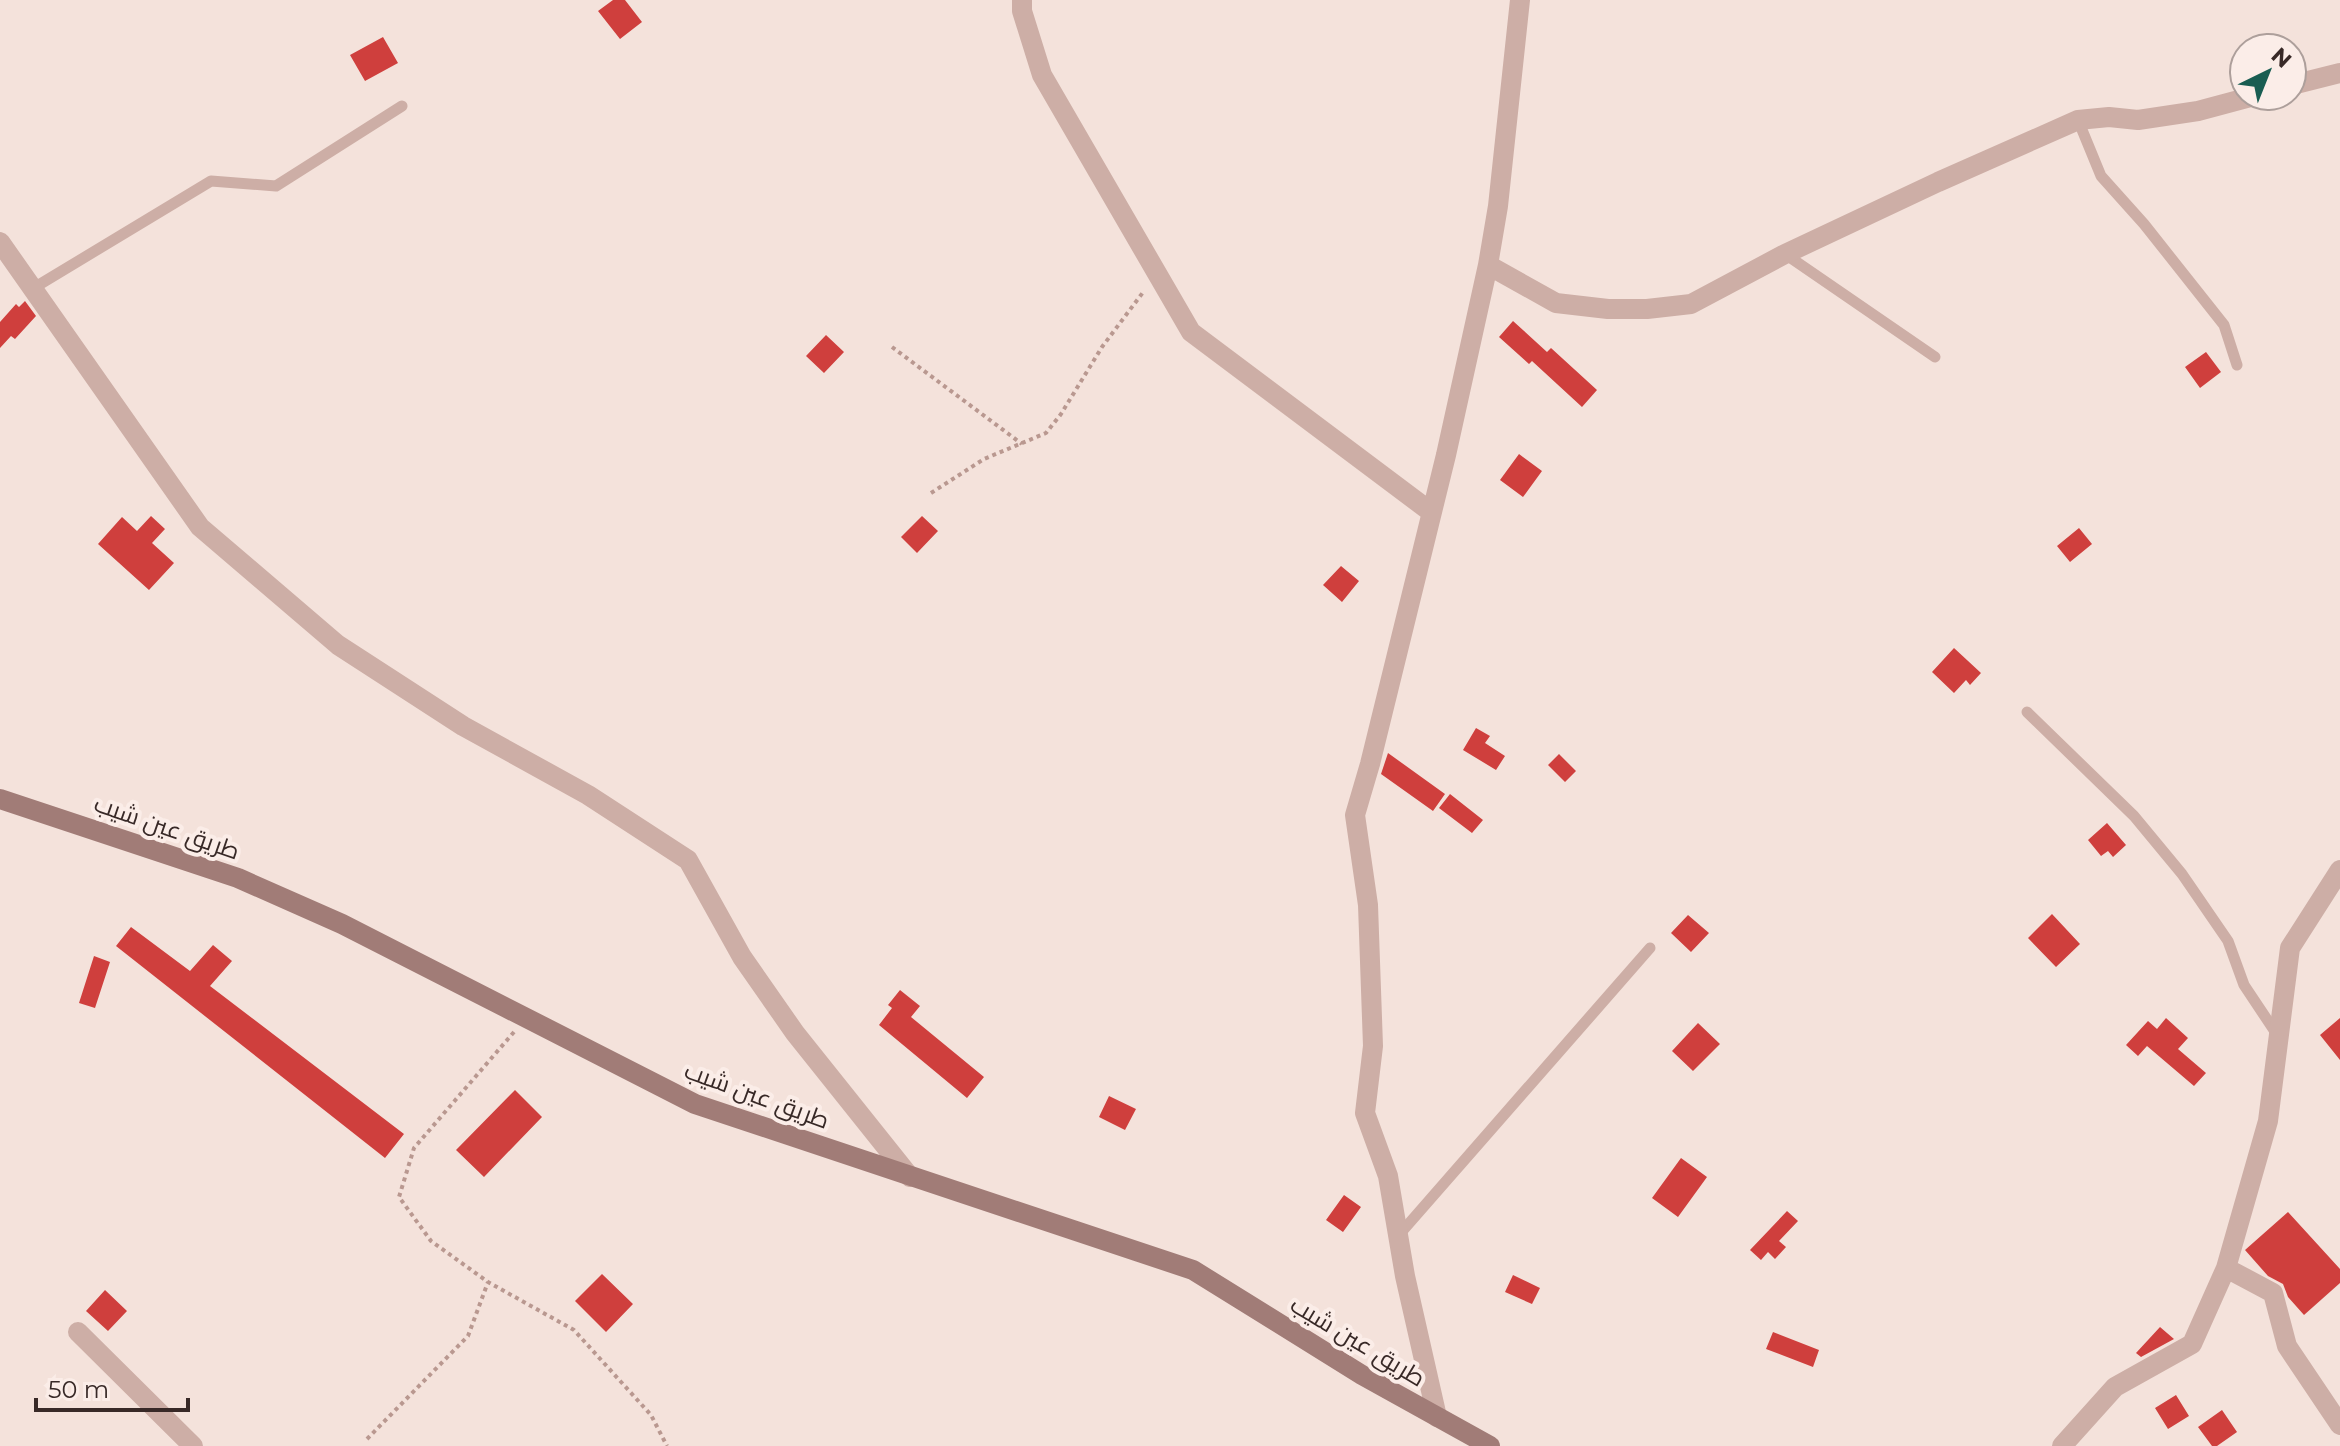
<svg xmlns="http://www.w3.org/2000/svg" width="2340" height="1446" font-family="Montserrat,Cairo,sans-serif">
  <rect width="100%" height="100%" fill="#f4e2db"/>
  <!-- building -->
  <path fill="#cf3f3d" d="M613,0H625L642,22L620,39L598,11Z
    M383,37L398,63L365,81L350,55Z
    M25,301L36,316L15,339L11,336L0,348V322L16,304L19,307Z
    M1513,321L1547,352L1551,348L1597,390L1582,407L1532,361L1529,364L1499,337Z
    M826,335L844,352L824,373L806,356Z
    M2206,352L2221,372L2200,388L2185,367Z
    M1519,454L1542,471L1523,497L1500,480Z
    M151,516L165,529L152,543L174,563L149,590L98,544L122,517L137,531Z
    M922,516L938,531L917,553L901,537Z
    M2079,528L2092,544L2070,562L2057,546Z
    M1341,566L1359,581L1342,602L1323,585Z
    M1954,648L1981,673L1970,685L1966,680L1954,693L1932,672Z
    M1476,728L1490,736L1485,743L1505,756L1496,770L1463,750Z
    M1388,753L1445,794L1433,811L1381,774Z
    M1559,754L1576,771L1565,782L1548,765Z
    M1450,794L1483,820L1472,833L1439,808Z
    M2107,823L2126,845L2113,857L2108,851L2101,856L2088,840Z
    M2052,914L2080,944L2056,967L2028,938Z
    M1688,915L1709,933L1691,952L1671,933Z
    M131,927L190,971L213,945L232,961L210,986L404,1134L385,1158L116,946Z
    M94,956L110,962L95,1008L79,1003Z
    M900,990L920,1006L911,1017L984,1077L967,1098L879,1025L892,1008L888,1005Z
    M2166,1018L2188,1038L2178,1049L2206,1073L2194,1086L2147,1046L2138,1056L2126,1045L2148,1021L2157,1029Z
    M2340,1018V1060L2320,1035Z
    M1698,1023L1720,1044L1693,1071L1672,1051Z
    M515,1090L542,1117L484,1177L456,1150Z
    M1109,1096L1136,1109L1125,1130L1099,1117Z
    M1681,1158L1707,1177L1678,1217L1652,1198Z
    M1344,1195L1361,1207L1343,1232L1326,1220Z
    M1787,1211L1798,1221L1779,1241L1786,1247L1775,1259L1768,1252L1761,1260L1750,1250Z
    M2288,1212L2340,1269V1283L2304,1315L2288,1297L2283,1284L2268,1276L2245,1250Z
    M602,1274L633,1304L606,1332L575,1301Z
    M1513,1275L1540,1288L1532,1304L1505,1292Z
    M105,1290L127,1311L108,1331L86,1311Z
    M2160,1327L2174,1339L2141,1357L2136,1353Z
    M1773,1332L1819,1350L1813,1367L1766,1349Z
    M2176,1395L2189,1416L2168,1429L2155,1408Z
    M2222,1410L2237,1432L2217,1446H2212L2198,1427Z"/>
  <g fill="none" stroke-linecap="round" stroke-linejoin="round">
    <!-- path -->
    <path stroke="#b99890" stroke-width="4" stroke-dasharray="4 4" stroke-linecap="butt" d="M892,347L1022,444
      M931,493L984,459L1046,433L1061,414L1102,347L1144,291
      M514,1032L414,1148L399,1197L431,1241L488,1282L574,1330L651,1415L667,1446
      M367,1439L468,1336L488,1282"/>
    <!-- lane -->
    <path stroke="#cdaea6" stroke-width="11" d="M2078,120L2101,176L2144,224L2224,325L2237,365
      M1785,254L1935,357
      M32,289L211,181L276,186L402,106
      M2027,712L2134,816L2182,874L2228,941L2244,985L2278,1036
      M1398,1236L1650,948"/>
    <!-- street -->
    <path stroke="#cdaea6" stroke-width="20" d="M1022,0V11L1042,75L1191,332L1431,512
      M2292,85L2340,73
      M0,242L200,527L338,645L463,726L588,795L688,860L742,957L795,1033L910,1177
      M1488,265L1498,206L1520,0
      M2226,1268L2273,1293L2287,1346L2340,1425
      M78,1332L193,1446
      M1437,1417L1405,1276L1388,1176L1365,1113L1373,1046L1368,905L1355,815L1370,764L1446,455L1488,265L1556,303L1608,309H1647L1691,304L1785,254L1938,182L2078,120L2109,117L2138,120L2198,111L2254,96
      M2062,1446L2115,1387L2192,1344L2226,1268L2268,1121L2290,948L2340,870"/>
    <!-- secondary -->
    <path stroke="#a17c77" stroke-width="20" d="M0,799L238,878L342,924L695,1104L1193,1270L1362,1375L1490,1446"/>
  </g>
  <g text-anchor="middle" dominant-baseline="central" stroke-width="8" stroke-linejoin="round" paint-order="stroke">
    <!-- street labels -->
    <g font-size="24" fill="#382927" stroke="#fbede8">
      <text transform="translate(167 827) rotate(19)">طريق عين شيب</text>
      <text transform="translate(757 1095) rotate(20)">طريق عين شيب</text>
      <text transform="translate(1358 1341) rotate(31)">طريق عين شيب</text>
    </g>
  </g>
  <!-- north arrow -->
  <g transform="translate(2268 72) rotate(43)"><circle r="38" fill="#fbede8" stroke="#ad9f9b" stroke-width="2"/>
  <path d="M0-6L14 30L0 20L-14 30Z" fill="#195d52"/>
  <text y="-12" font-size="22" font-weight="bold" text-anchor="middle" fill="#382927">N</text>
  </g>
  <!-- scale -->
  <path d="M36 1398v12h152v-12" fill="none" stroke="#382927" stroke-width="4"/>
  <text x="48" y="1398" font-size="24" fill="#382927" stroke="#fbede8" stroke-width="6" paint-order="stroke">50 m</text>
</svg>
